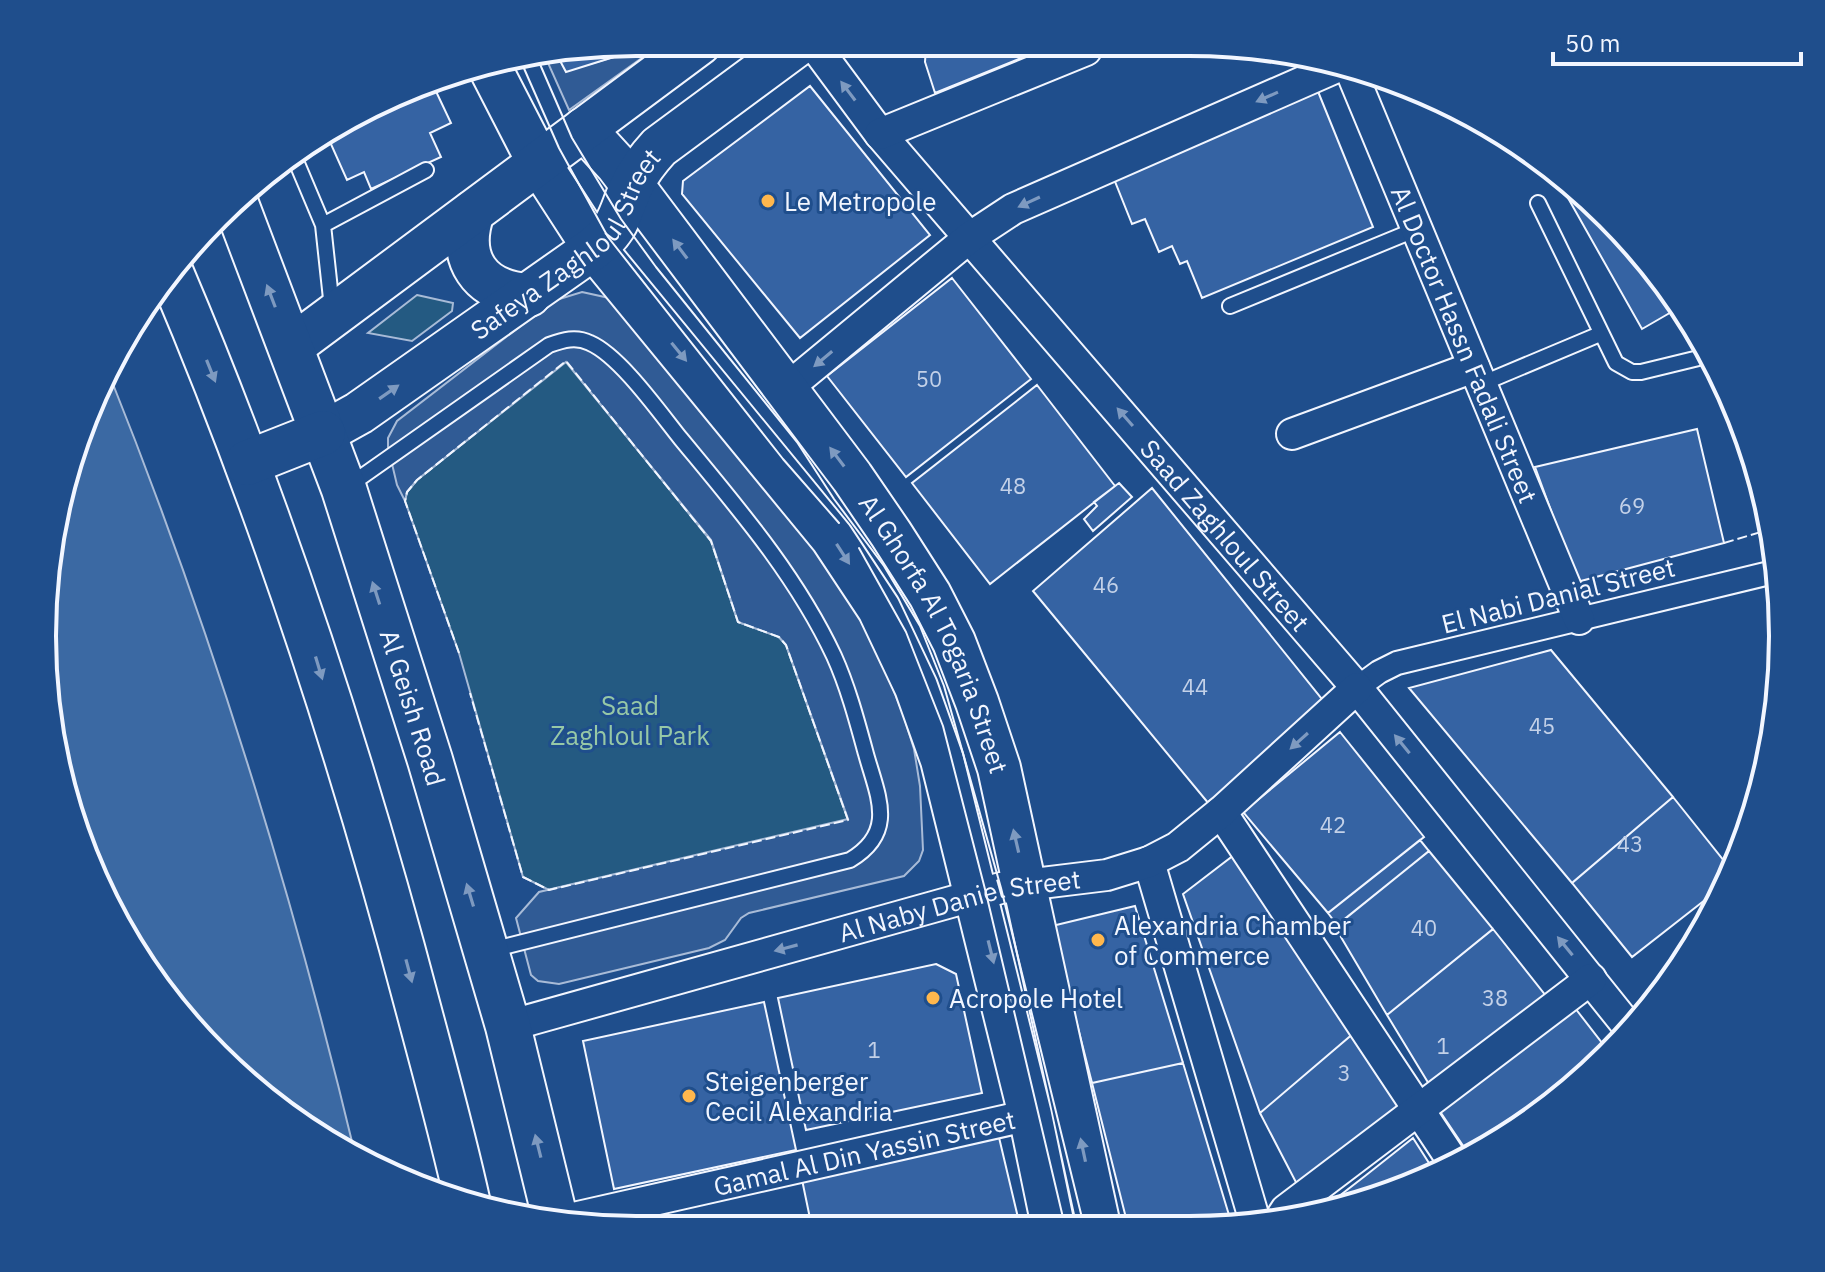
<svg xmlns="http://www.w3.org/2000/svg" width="1825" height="1272" font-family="'IBM Plex Sans',sans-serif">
  <rect width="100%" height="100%" fill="#1f4e8c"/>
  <!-- green -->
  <path fill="#245a82" stroke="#a8bbd7" stroke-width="2" d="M417,295L453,303L452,311L412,341L368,333Z
    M566,361L711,541L738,622L779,637L786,645L848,820L549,890L523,877L459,653L405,501L407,492L417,480Z"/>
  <!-- parking -->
  <path fill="#305b95" stroke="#a8bbd7" stroke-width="2" d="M640,42H664L569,110L544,54L556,53L566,71L617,56Z
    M582,292L609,298L843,583L889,679L903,714L914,749L920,786L923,850L919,861L904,876L749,913L741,918L725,940L709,948L559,984L538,981L531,975L516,918L539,892L848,819L786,645L779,637L738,622L711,540L566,362L417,480L407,492L405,501L397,485L388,447V438L397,421L553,301Z"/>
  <!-- water -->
  <path fill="#3b69a3" stroke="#a8bbd7" stroke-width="2" d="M109,374C211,628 292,891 356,1158L275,1108L190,1028L103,898L47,714V558L87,408Z"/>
  <!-- building -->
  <path fill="#3563a3" stroke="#f2f6ff" stroke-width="2" d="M640,42L617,56L566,72L556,53Z
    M926,47L1040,49L1041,50L935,93L925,62Z
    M433,85L451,123L430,133L441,157L371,189L364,172L347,180L326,133Z
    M810,86L930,235L800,338L682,194L683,181Z
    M1317,89L1373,227L1202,298L1187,261L1180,264L1172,246L1159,252L1145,219L1132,224L1112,174Z
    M1559,182L1635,244L1680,307L1642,329Z
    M952,278L1031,379L906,477L827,376Z
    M1037,385L1115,486L990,584L912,483Z
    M1697,429L1724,543L1577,582L1535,467Z
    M1119,483L1132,497L1093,531L1084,519L1097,506L1094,502Z
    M1152,488L1326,704L1209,804L1033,591Z
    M1551,650L1673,797L1572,883L1409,688Z
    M1340,732L1424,837L1328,913L1243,812Z
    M1673,797L1732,871L1728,882L1632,957L1572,883Z
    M1420,840L1429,851L1337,925L1328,913Z
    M1429,851L1493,929L1387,1015L1335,927Z
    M1234,855L1355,1032L1260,1113L1183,894Z
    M1135,906L1183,1063L1092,1083L1052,926Z
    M1493,929L1550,1001L1432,1089L1387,1015Z
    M936,964L956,974L982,1093L806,1130L778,998Z
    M764,1002L796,1150L614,1189L583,1041Z
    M1575,1008L1609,1052L1581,1082L1470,1156L1439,1110Z
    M1355,1032L1403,1112L1300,1190L1260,1113Z
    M1183,1063L1232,1225L1128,1226L1092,1083Z
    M997,1129L1020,1226L812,1228L800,1170Z
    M1413,1138L1436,1174L1325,1207L1365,1176Z"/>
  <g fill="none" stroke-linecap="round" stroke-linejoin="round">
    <defs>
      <path id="service" d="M293,154L323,225L332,308
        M1538,203L1616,363L1632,372H1641L1711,355
        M323,225L426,170
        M1230,306L1417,229
        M1481,384L1600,334
        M347,487L549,345C563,340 576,336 590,343C620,356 660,413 681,439C738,508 796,575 834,656C848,687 857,721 866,754C878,797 897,832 850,860L491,950"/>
      <path id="pedestrian" d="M1357,688L1379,672L1397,663L1778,571"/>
      <g id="minor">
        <path id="s1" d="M814,45L880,134L1357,688L1630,1029"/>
        <path id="s2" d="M1351,71L1579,619"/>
        <path d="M880,134L1086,50"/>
        <path d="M786,389L969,238L1013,209L1339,66"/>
        <path d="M1292,434L1474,367"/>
        <path d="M1221,812L1456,1166"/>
        <path d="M1149,862L1256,1225"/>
        <path id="s3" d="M508,1026L1001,888L1107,875L1149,862L1178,847L1221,812L1357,688"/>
        <path d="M1279,1221L1286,1210L1591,979"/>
        <path id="s4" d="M556,1222L1030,1115"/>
      </g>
      <g id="secondary">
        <path d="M487,62L539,163L594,248L832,538L879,609L916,687L942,760L1030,1115L1053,1226"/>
        <path id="s5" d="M584,129L617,165L852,477L891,534L930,595L954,642L977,702L999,768L1099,1226"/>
        <path d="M473,212C457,259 479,292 529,295"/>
        <path d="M291,347L700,43"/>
        <path id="s6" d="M323,433L359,413L594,248C622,225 619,213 633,183C640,169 649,158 659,147L797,45"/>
      </g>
      <g id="trunk">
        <path id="s7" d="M236,204L344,489L430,760L508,1026L556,1222"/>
        <path d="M171,273C273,513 353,760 419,1011C436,1075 454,1140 468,1204"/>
        <path d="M247,463L323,433"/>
      </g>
    </defs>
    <!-- service casing -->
    <use href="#service" stroke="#f2f6ff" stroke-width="18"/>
    <!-- pedestrian casing -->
    <use href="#pedestrian" stroke="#f2f6ff" stroke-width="26"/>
    <!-- minor casing -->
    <use href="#minor" stroke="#f2f6ff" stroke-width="34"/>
    <!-- secondary casing -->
    <use href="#secondary" stroke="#f2f6ff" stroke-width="46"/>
    <!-- trunk casing -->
    <use href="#trunk" stroke="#f2f6ff" stroke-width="48"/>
    <!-- service -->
    <use href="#service" stroke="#1f4e8c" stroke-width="14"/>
    <!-- pedestrian -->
    <use href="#pedestrian" stroke="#1f4e8c" stroke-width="22"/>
    <!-- minor -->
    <use href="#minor" stroke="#1f4e8c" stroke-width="30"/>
    <!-- secondary -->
    <use href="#secondary" stroke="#1f4e8c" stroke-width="42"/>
    <!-- trunk -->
    <use href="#trunk" stroke="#1f4e8c" stroke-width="44"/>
    <!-- tram -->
    <path stroke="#f2f6ff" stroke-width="2" d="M536,55L572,138L621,219L656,267L797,442L834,499L884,566L920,626L944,686L1001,888L1084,1226
      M519,57L559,148L608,237L783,459L839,523
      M859,548L906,632L943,726L986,893L1065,1226"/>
    <!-- fence -->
    <path stroke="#f2f6ff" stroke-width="2" stroke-dasharray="10 4" stroke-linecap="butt" d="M1724,543L1771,529
      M459,653L405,501L407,492L417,480L566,361L711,541L738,622L779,637L786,645L848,820L549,890L523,877L470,693"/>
  </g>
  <!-- one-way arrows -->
  <defs><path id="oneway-solid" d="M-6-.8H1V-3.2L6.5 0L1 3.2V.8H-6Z" transform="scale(2)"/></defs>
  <g fill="#7e9ac0">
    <use href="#oneway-solid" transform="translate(848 91) rotate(-127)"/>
    <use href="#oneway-solid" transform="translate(1267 97) rotate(156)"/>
    <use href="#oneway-solid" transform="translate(1029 202) rotate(155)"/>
    <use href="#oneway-solid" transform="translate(680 249) rotate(-127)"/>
    <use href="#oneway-solid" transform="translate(271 296) rotate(-111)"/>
    <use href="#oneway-solid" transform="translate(679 352) rotate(51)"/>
    <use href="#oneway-solid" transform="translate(823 359) rotate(140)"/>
    <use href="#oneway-solid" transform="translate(211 371) rotate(68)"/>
    <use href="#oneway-solid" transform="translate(389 392) rotate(-35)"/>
    <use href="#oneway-solid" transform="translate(1125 417) rotate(-131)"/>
    <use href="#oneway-solid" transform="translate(837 457) rotate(-127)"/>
    <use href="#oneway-solid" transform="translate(843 554) rotate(57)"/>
    <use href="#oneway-solid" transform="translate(376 593) rotate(-108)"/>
    <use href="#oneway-solid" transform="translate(319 668) rotate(73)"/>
    <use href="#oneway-solid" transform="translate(1299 741) rotate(138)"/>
    <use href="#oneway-solid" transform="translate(1402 744) rotate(-129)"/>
    <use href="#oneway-solid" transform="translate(1016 841) rotate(-103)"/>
    <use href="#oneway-solid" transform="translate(470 895) rotate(-107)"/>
    <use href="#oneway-solid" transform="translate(1565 946) rotate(-129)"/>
    <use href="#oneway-solid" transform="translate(786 948) rotate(165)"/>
    <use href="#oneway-solid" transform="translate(991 952) rotate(76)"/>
    <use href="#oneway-solid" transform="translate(409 971) rotate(75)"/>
    <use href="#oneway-solid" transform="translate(538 1146) rotate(-104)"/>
    <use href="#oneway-solid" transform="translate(1083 1150) rotate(-102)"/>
  </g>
  <!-- markers -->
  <g fill="#ffb74d" stroke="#1f4e8c" stroke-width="3">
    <circle cx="768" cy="201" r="8"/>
    <circle cx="1098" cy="940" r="8"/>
    <circle cx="933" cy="998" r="8"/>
    <circle cx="689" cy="1096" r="8"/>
  </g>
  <g text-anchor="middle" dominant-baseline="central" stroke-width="6" stroke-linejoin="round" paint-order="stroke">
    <!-- number labels -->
    <g font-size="22" fill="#c3d1e8">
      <text x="929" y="378">50</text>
      <text x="1013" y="485">48</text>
      <text x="1632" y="505">69</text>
      <text x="1106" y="584">46</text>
      <text x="1195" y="686">44</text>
      <text x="1542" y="725">45</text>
      <text x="1333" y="824">42</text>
      <text x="1630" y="843">43</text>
      <text x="1424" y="927">40</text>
      <text x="1495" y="997">38</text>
      <text x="1443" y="1045">1</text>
      <text x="874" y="1049">1</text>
      <text x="1344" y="1072">3</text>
    </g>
    <!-- poi labels -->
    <g font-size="26" fill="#f2f6ff" stroke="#1f4e8c" text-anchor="start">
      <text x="784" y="201">Le Metropole</text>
      <text x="1114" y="925">Alexandria Chamber<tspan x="1114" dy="30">of Commerce</tspan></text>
      <text x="949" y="998">Acropole Hotel</text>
      <text x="705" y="1081">Steigenberger<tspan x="705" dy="30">Cecil Alexandria</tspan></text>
    </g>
    <!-- street labels -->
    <g font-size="26" fill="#f2f6ff" stroke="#1f4e8c">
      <text stroke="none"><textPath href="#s6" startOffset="312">Safeya Zaghloul Street</textPath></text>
      <text stroke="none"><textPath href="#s2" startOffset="296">Al Doctor Hassn Fadali Street</textPath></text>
      <text stroke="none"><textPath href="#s1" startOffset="640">Saad Zaghloul Street</textPath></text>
      <text transform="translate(1558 595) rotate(-14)">El Nabi Danial Street</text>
      <text stroke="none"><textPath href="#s5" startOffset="618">Al Ghorfa Al Togaria Street</textPath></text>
      <text stroke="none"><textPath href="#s7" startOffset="534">Al Geish Road</textPath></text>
      <text stroke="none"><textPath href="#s3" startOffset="468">Al Naby Daniel Street</textPath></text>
      <text stroke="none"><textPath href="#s4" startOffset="316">Gamal Al Din Yassin Street</textPath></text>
    </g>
    <!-- park labels -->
    <g font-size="26" fill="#97c8a6" stroke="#1f4e8c">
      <text x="630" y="705">Saad<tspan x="630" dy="30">Zaghloul Park</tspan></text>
    </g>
  </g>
  <!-- crop -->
  <path d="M0 0H1825V1272H0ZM636 56H1189A580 580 0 0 1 1769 636V636A580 580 0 0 1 1189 1216H636A580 580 0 0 1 56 636V636A580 580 0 0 1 636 56Z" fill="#1f4e8c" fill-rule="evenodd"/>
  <path fill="none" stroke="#f2f6ff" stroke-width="4" d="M636 56H1189A580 580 0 0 1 1769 636V636A580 580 0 0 1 1189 1216H636A580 580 0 0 1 56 636V636A580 580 0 0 1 636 56Z"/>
  <!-- scale -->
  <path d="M1553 52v12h248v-12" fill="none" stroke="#f2f6ff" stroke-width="4"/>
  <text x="1565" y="52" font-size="24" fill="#f2f6ff" stroke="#1f4e8c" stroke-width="6" paint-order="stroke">50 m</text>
</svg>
